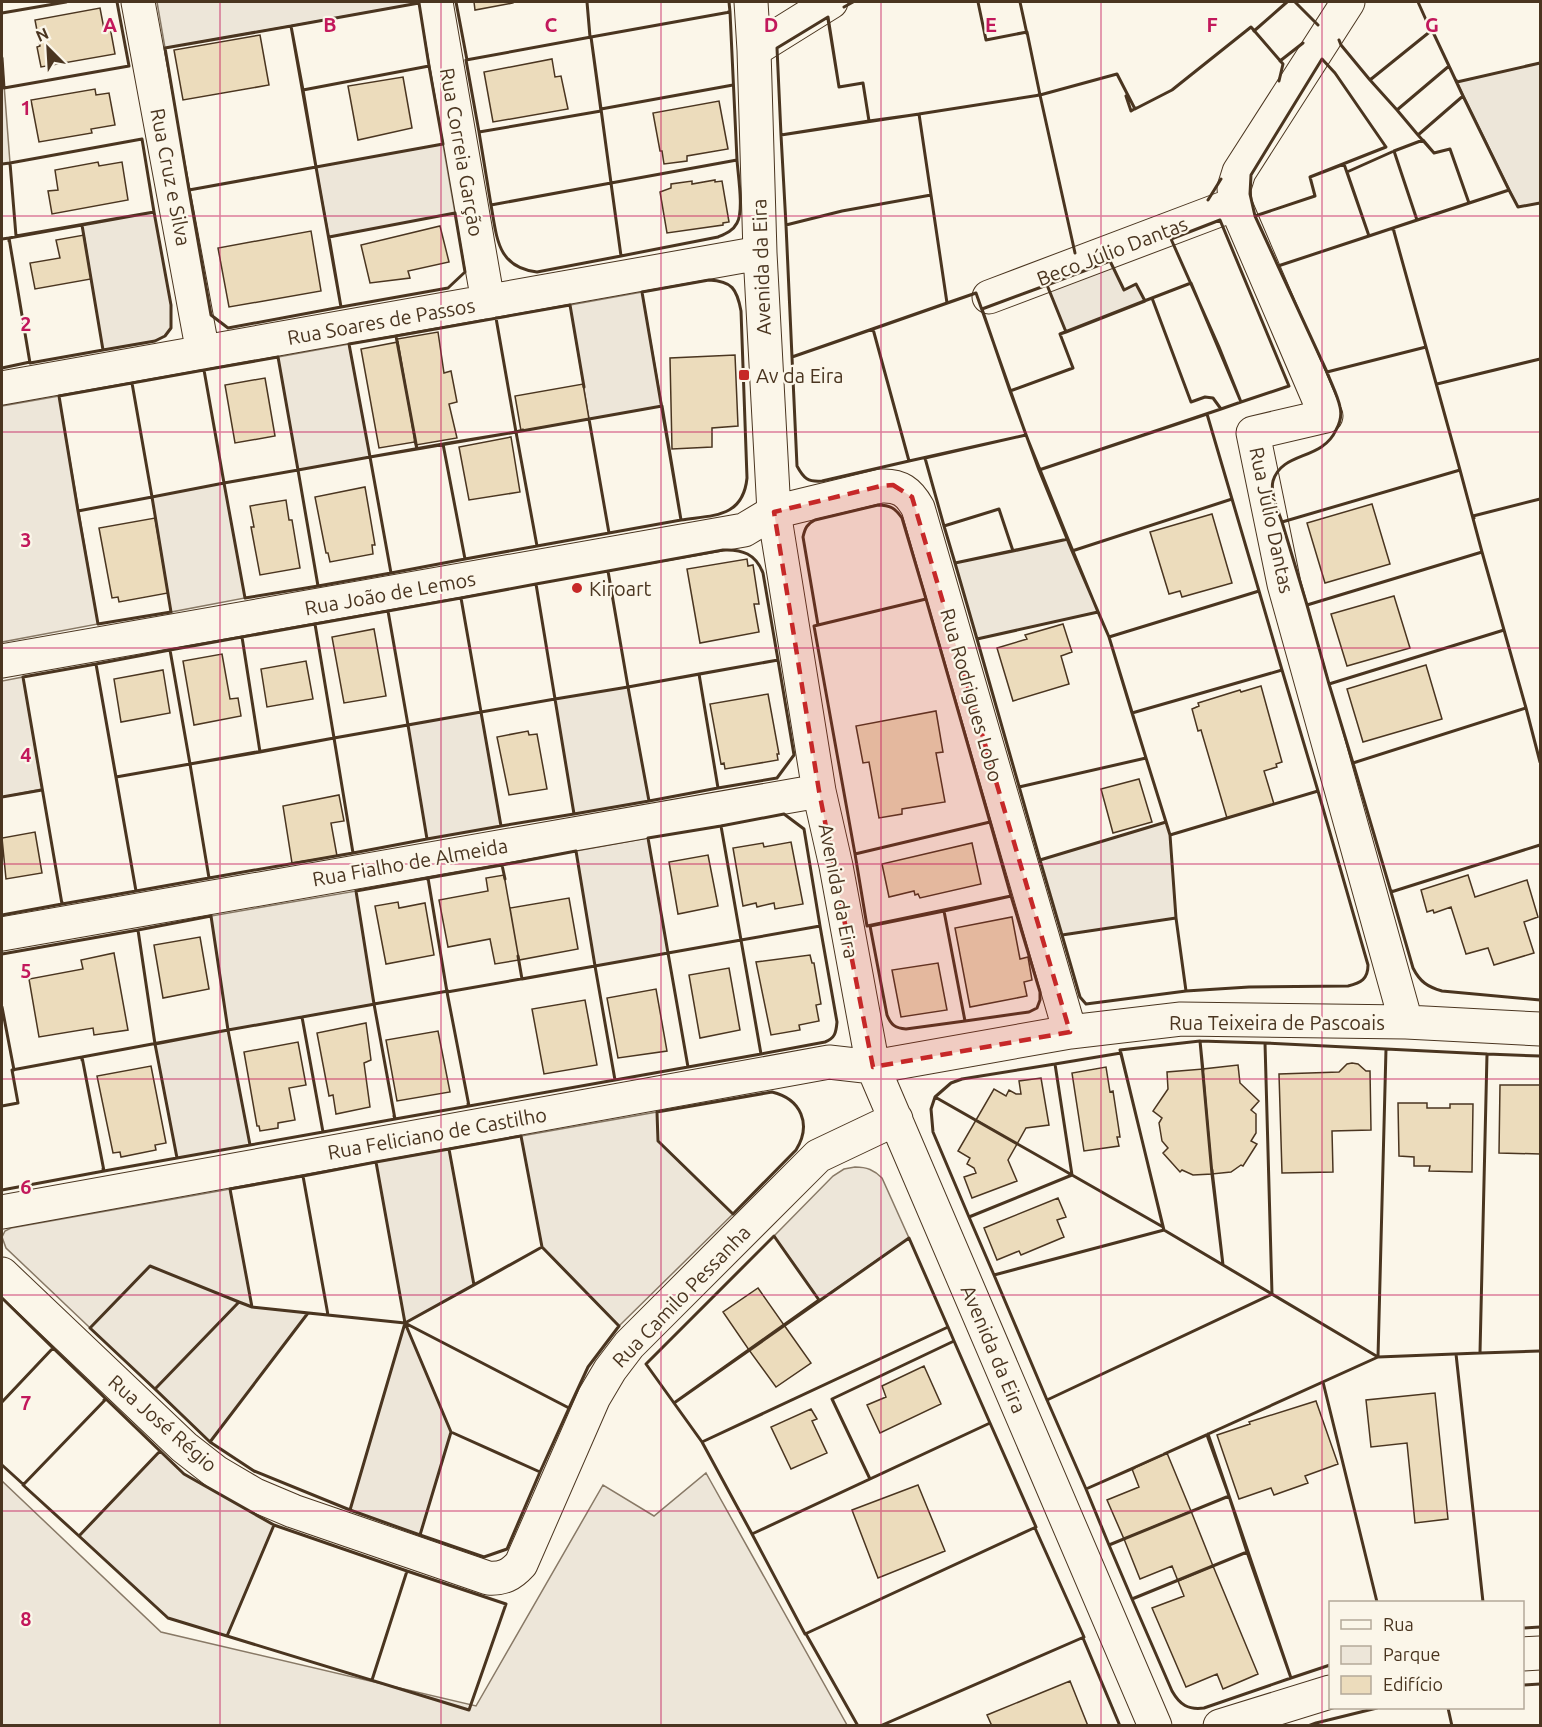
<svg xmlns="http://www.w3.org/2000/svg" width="1542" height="1727" font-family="Ubuntu,sans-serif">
  <rect width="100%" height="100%" fill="#fbf6e9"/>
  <!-- green -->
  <path fill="#ede6d9" stroke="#887966" stroke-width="1.5" d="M157,2H418L419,3L165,48Z
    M2,58L10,163L2,164Z
    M1540,63V203L1518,207L1457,82Z
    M443,144L455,213L329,237L316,167Z
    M154,212L171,305V328L165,336L155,341L103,350L82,225Z
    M1110,261L1124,290L1136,284L1145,301L1066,332L1047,285Z
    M642,292L662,406L589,419L570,305Z
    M349,344L370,457L298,470L278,357Z
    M59,396L98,624L2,642V406Z
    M224,483L245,598L171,612L152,497Z
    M1068,539L1098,612L977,639L955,563Z
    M23,677L42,789L2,797V681Z
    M628,687L649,801L574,814L555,699Z
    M481,712L501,826L427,839L408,725Z
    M1166,822L1170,835L1176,918L1062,935L1040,860Z
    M648,838L668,953L595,966L576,851Z
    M356,891L374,1004L228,1030L250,1145L177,1158L155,1044L228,1030L211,916Z
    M657,1112L658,1141L733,1214L619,1326L542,1247L521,1136Z
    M449,1149L474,1285L405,1323L451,1432L420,1535L350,1510L405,1323L376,1162Z
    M855,1167C867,1167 874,1170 882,1178L909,1238L819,1300L774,1236L833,1176L844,1169Z
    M230,1189L252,1307L308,1313L210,1442L6,1248L2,1237L5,1231L11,1228Z
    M160,1451L184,1474L274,1525L227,1636L168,1618L79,1536Z
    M706,1473L847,1725H2V1481L161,1632L476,1706L603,1485L654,1516Z"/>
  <!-- building -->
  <path fill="#ecdcbc" stroke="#4a3520" stroke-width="1.5" d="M474,2H513V3L475,10Z
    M100,8L104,29L110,27L115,54L41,67L37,47L40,46L35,20Z
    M260,35L269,85L183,100L174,50Z
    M552,59L555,77L561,76L568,109L493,122L484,72Z
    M403,77L412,128L358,140L348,86Z
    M95,89L96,95L109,93L115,125L91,129L92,133L39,142L31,100Z
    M719,101L728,149L687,156V161L664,164L662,151H660L653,113Z
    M98,162L99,166L122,162L128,200L52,214L48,191L58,190L55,170Z
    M715,180V182L722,181L729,222L723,223V225L667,233L660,192L671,188V184L692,181V184Z
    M440,226L449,262L408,271L410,278L370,283L361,245Z
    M311,231L321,291L229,307L218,248Z
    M84,235L91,279L35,289L30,263L60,258L56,240Z
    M438,332L444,373L451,371L457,402L449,404L457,438L416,445L397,339Z
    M398,342L415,442L379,448L361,349Z
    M735,355L738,426L712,428V447L672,449L670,358Z
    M265,378L275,436L235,443L225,385Z
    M583,384L589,419L521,431L515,396Z
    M511,437L520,492L469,500L459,447Z
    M365,487L375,545H372L373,554L330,562L328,553H326L315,497Z
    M286,500L289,520H292L300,568L260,575L251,527H254L250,506Z
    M1372,504L1390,564L1325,583L1307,523Z
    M1212,514L1232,583L1182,597L1180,591L1169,594L1150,532Z
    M155,518L168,593L119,602L118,597L112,598L99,528Z
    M747,559L748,566L753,565L759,604H754L759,632L700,643L687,569Z
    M1394,596L1410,648L1347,666L1331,614Z
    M1063,624L1072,652L1061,656L1069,684L1013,701L997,648L1027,639L1025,635Z
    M374,629L386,696L344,703L332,637Z
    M222,654L230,699L238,698L241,716L194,725L183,661Z
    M306,661L313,699L267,707L261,669Z
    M1426,665L1442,719L1363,742L1347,689Z
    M163,670L170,713L121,722L114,679Z
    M1261,686L1282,762L1276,764L1277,767L1264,771L1274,804L1227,818L1201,730L1198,731L1192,709L1199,706L1198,703L1240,690L1241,692Z
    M768,694L779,754H777L778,760L725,769L724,763L721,764L710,704Z
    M936,711L943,752L936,753L945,802L902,809V814L879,818L869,762L863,763L856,726Z
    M528,731L529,735L537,734L547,789L509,795L497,737Z
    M1139,779L1152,822L1113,833L1101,789Z
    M339,795L344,821L331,823L337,856L292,863L283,806Z
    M35,832L42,873L6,879L2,838Z
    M791,842L803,904L775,909L774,903L757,907L756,903L743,906L733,848L763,843L764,847Z
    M972,843L981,884L920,898L918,894L915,895L914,891L889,897L882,864Z
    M708,855L718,906L678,914L669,862Z
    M504,875L519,960L495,964L490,939L448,947L439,900L488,891L486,878Z
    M1468,875L1475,897L1527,880L1538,917L1524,922L1534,953L1494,965L1488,948L1466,954L1451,907L1434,913L1433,910L1427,912L1421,890Z
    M569,898L578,949L519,960L510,908Z
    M398,902L399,908L425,903L434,955L386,964L375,906Z
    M1012,917L1020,959L1028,957L1032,980L1024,982L1027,996L970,1007L955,928Z
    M200,937L209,989L163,998L154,945Z
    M114,953L128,1030L94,1035L93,1028L39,1037L29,979L83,969L81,960Z
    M810,955L812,963H814L821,1004L816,1005L819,1021L799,1025L800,1030L771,1035L756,962Z
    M938,963L947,1010L901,1017L892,970Z
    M729,968L740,1030L700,1038L689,975Z
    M656,989L667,1051L618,1058L607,998Z
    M585,1000L597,1065L544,1074L532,1009Z
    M366,1023L371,1060L364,1063L370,1107L336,1114L333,1095L329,1096L317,1033Z
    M438,1031L450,1092L397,1101L386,1040Z
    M298,1042L306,1085L289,1088L295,1120L278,1123V1128L260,1131L259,1126H257L244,1052Z
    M1352,1063L1358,1064L1366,1071H1370L1371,1130L1332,1131L1333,1172L1282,1173L1279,1074L1339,1072L1347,1064Z
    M1238,1065L1240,1083L1259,1101L1251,1110L1256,1114V1133L1251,1141L1257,1144L1243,1166L1241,1165L1231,1172L1212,1174L1203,1069Z
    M151,1066L166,1143L155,1145L156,1150L121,1157L120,1152L113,1153L97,1076Z
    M1106,1067L1110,1092L1113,1091L1120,1137H1117L1119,1146L1084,1151L1072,1073Z
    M1203,1069L1212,1174L1193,1175L1182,1170L1180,1172L1163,1153L1168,1148L1162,1141L1159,1123L1162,1118L1153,1111L1168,1089L1167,1072Z
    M1041,1078L1049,1125L1026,1128L1017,1144L976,1120L994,1089L1006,1096L1009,1090L1016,1094H1021L1019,1081Z
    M1500,1085H1540V1154L1499,1153Z
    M1398,1103H1427V1108H1450V1104H1473L1472,1172L1429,1171L1430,1166H1414V1157L1399,1156Z
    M976,1120L1017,1144L1008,1160L1017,1181L972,1198L964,1177L976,1173L974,1168L967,1164L970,1158L958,1151Z
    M1058,1198L1066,1217L1057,1220L1064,1237L1021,1255L1019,1251L997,1260L984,1228Z
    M758,1288L784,1325L749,1350L723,1312Z
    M784,1325L811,1363L776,1387L749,1350Z
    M924,1366L941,1404L880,1433L867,1405L886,1397L882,1386Z
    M1435,1393L1448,1519L1415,1523L1407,1443L1371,1447L1366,1400Z
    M1316,1401L1338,1464L1305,1476L1308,1483L1274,1495L1271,1488L1239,1499L1217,1435L1250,1424L1249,1422Z
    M811,1409L817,1419L812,1421L827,1453L791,1469L771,1427Z
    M1167,1453L1191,1511L1124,1539L1107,1500L1139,1487L1132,1469Z
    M918,1485L945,1551L878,1578L852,1510Z
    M1191,1511L1213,1566L1178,1581L1172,1566L1140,1579L1124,1539Z
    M1213,1566L1258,1674L1223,1689L1217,1674L1186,1687L1152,1608L1184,1596L1178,1581Z
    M1070,1681L1088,1726H992L987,1715Z"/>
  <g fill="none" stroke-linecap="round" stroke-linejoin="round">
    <defs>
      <path id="minor" d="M138,2L203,353
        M436,2L488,302
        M751,2L754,50L760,253L774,512L819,791L836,866L873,1067L1155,1726
        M1348,2L1239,172L1234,188L1235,204L1326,416L1253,433L1284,584L1406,1022
        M754,50L831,2
        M989,297L1235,204
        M2,388L760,253
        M2,661L744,530L774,512L881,486C900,485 909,492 918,508L1070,1032
        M2,934L819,791
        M2,1212L829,1062L873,1067L1070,1032L1181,1019L1406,1022L1540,1029
        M2,1274L184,1447L216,1472L255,1495L293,1511L488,1578C503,1579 511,1575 521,1564L594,1397L610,1370L629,1345L818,1156L896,1119
        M1522,1654L1540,1653
        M1220,1726L1330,1692"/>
    </defs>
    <!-- minor casing -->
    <use href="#minor" stroke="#4a3520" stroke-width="35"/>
    <!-- minor -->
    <use href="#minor" stroke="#fbf6e9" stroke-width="33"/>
    <!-- wall -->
    <path stroke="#4a3520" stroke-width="3" d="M456,2L467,60
      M587,2L590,37
      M978,2L986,40L1027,32L1040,95H1038
      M1020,2L1027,34
      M1295,2L1318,25
      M1418,2L1431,31
      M419,3L429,66L303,90L291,26Z
      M844,7L853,2
      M728,12H730L729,2
      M2,13L66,2
      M828,17L839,87L863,83L869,121L781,135L777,48Z
      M828,19L839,87L863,83L869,121L920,114
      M291,26L316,167L189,190L165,48Z
      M1253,29L1254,31L1287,2
      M1432,30L1449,66L1397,110L1370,80Z
      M591,37L601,111L479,132L466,60Z
      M1339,40L1341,45L1370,80L1372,78
      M2,58L4,88L129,66L117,2
      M1322,59L1335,73L1386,147L1310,177L1315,196L1255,216L1250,194L1251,175Z
      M1280,61L1303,43
      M429,66L443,144L316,167L303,90Z
      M1449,66L1463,96L1418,135L1397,110Z
      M1456,80L1457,82L1540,63
      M733,85L601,109L611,183L737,160L730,12L591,37L601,109L733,85
      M1040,95L1075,253
      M1040,95L1075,253
      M1126,96L1131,111L1136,108
      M1463,96L1509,190L1469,203L1450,149L1434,153L1418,135Z
      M601,111L479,132L491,205L611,183
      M919,114L931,195L842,211L786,225L781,135Z
      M142,139L154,212L16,236L10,163Z
      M1423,140L1434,153L1450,149L1469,203L1417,220L1394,151Z
      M1394,151L1417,220L1369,236L1347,172Z
      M737,160C738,175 744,211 737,223C733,231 725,234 718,237L621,256L611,183Z
      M2,164L10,163V165
      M1344,164L1369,236L1278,266L1255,216L1315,196L1310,177Z
      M316,167L341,307L228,328L211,315L189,190Z
      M611,183L621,256L537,272C497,267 497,238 491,205L611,183
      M931,195L947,303L792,357L786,225L842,211Z
      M1208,200L1221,179
      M154,212L171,305V328L165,336L155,341L103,350L82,225Z
      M455,213L465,272L448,288L341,307L329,237Z
      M1220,220L1289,386L1241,402L1219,347L1171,239Z
      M82,225L103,350L30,363L9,238Z
      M1393,228L1426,347L1327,372L1278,266Z
      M1394,231L1393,228L1509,190L1518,207L1540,203
      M2,239L9,238V241
      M1110,261L1124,290L1136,284L1145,301L1066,332L1047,285Z
      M709,280C732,281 737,289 741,311L747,478C743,518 713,515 681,520L642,292Z
      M1191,283L1241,402L1221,409L1213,398L1205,397L1191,402L1152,298Z
      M1047,285L1066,332L1060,334L1073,368L1010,391L982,309Z
      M976,293L947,303L919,114L1040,95L1117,74L1135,109L1172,90L1251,27L1283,64L1279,81
      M976,293L1026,435L909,461L873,329Z
      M1152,298L1191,402L1205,397L1213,398L1221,409L1039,470L1010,391L1073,368L1060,334Z
      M496,318L516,432L523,430
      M873,329L909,461L822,481C808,482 804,479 797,466L792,357Z
      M396,336L417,449L370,457L349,344Z
      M397,341L396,336L570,305L584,387
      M1426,347L1460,470L1282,522C1278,510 1270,493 1273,481C1282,451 1322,461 1336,430C1340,423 1342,415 1340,407C1338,396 1331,383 1327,372Z
      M278,357L298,470L224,483L204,370Z
      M2,368L30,362
      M204,370L224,483L152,497L132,383Z
      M132,383L152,497L78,511L59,396Z
      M1437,384L1540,359
      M662,406L681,520L609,533L589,419Z
      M1207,414L1232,499L1072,551L1039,470Z
      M589,419L609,533L537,546L516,432Z
      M516,432L537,546L465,559L443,444Z
      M1026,435L1068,539L1013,551L999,509L944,526L925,458Z
      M415,441L417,449L516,432L496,318
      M443,444L465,559L391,573L370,457Z
      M370,457L391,573L318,586L298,470Z
      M298,470L318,586L245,598L224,483Z
      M1460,470L1482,552L1307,605L1282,522Z
      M152,497L171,612L98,624L78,511Z
      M1232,499L1259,591L1109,637L1072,551Z
      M878,505C890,505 895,508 902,518L926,599L818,625L803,537C805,528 807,524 815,520Z
      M999,509L1013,551L955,563L944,526Z
      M1474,518L1473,516L1540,499
      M1068,539L1098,612L977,639L955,563Z
      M723,550C742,549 756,554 763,573L778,660L628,687L608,571Z
      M1482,552L1504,630L1329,684L1307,605Z
      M608,571L628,687L555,699L536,584Z
      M536,584L555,699L481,712L461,598Z
      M1259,591L1282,670L1132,713L1109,637Z
      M461,598L481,712L408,725L388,611Z
      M926,599L990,822L855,854L814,626Z
      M388,611L408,725L334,738L315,624Z
      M315,624L334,738L260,752L242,637Z
      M1504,630L1526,708L1353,763L1329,684Z
      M242,637L260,752L190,764L170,650Z
      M170,650L190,764L116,777L96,664Z
      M778,660L794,755L777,778L718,788L699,674Z
      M96,664L136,891L62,904L23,677Z
      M1282,670L1318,791L1170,835L1132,713Z
      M699,674L718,788L649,801L628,687Z
      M628,687L649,801L574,814L555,699Z
      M555,699L574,814L501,826L481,712Z
      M408,725L427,839L353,853L334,738L481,712L501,826L427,839L408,725
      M334,738L353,853L209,878L190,764Z
      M1540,762L1526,708L1353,763L1391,892L1540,845
      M190,764L209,878L136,891L116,777Z
      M1019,787L1146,758L1109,637L1098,612L977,639L1040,860L1166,822L1146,758L1019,787
      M1318,791L1368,965C1368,979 1361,983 1348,986L1249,987L1186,991L1176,918L1170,835Z
      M2,797L42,790
      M784,814L804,829L820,926L741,940L721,826Z
      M990,822L1011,896L867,926L855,854Z
      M1166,822L1170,835L1176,918L1062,935L1040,860Z
      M721,826L741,940L668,953L648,838Z
      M505,879L502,865L576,851L595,966L447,992L469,1106L615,1080L595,966L522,979
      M1392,891L1391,892L1413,968C1420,982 1428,987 1442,991L1540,1000
      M1011,896L1040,992V1000L1037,1008L1029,1012L965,1021L944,911Z
      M944,911L965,1021L906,1029C895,1028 891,1025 887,1015L870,926Z
      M2,915L62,904V902
      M1176,918L1186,991L1086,1004L1080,997L1062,935Z
      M820,926L837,1022C836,1033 835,1038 825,1042L761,1054L741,940Z
      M741,940L761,1054L688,1067L668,953Z
      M668,953L688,1067L615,1080L595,966Z
      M2,954L138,930L155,1044L177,1158L104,1171L82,1057L228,1030L211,916L138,930L155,1044
      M518,956L522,979
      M448,991L374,1004L395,1119L469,1106L468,1104
      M447,992L428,878L502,865V866
      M374,1004L356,891L428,878V880
      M375,1004L302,1017L323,1132L395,1119L394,1116
      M2,1007L14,1070
      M302,1017L323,1132L250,1145L228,1030Z
      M228,1030L250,1145L177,1158L155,1044Z
      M1200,1041L1212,1174L1223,1265L1164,1230L1120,1050Z
      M1265,1043L1386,1049L1378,1357L1272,1294Z
      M1386,1049L1487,1054L1480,1353L1378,1357Z
      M1121,1053L1163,1227L1072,1175L1055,1064Z
      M1487,1057V1054L1540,1056
      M1055,1064L1072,1175L935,1097L951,1083L962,1079Z
      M1203,1071L1200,1041L1265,1043L1272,1294
      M772,1092C801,1099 812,1124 796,1150L733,1214L658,1141L657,1112Z
      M935,1097L1072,1175L969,1217L933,1132L931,1109Z
      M2,1106L18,1103L12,1070L82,1057V1060
      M521,1136L542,1247L474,1285L449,1149Z
      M449,1149L474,1285L405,1323L376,1162Z
      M376,1162L405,1323L328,1315L303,1176Z
      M1072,1175L1163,1227L1164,1230L994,1275L969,1217Z
      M303,1176L328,1315L252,1307L230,1189Z
      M2,1190L104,1171L103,1169
      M1164,1230L1272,1294L1047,1400L994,1275Z
      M774,1236L819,1300L674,1403L646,1364Z
      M909,1238L948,1327L702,1442L674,1403Z
      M542,1247L619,1326L588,1367L569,1408L405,1323Z
      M150,1266L239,1302L155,1389L90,1328Z
      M2,1298L53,1348
      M239,1302L252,1307L308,1313L210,1442L155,1389Z
      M308,1313L405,1323L350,1510L254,1471L210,1442Z
      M405,1323L569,1408L540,1472L451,1432Z
      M948,1327L954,1341L832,1399L870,1479L752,1534L702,1442Z
      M954,1341L990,1423L870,1479L832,1399Z
      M1480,1351V1353L1540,1351
      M1456,1354L1483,1602
      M1323,1382L1377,1602
      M106,1399L160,1451L79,1536L23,1485Z
      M2,1402L53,1348L106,1399L104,1400
      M990,1423L1036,1527L805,1634L752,1534Z
      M451,1432L540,1472L507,1549L484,1557L420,1535L451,1432L405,1323L350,1510L420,1535L451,1432
      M1208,1434L1291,1678L1330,1665
      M1207,1435L1229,1496L1109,1545L1086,1489Z
      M160,1451L184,1474L274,1525L227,1636L168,1618L79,1536Z
      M1164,1454L1378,1357L1223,1265L1212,1170
      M2,1465L24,1485
      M1134,1468L1086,1489L1047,1400L1272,1294
      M1229,1496L1247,1552L1132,1599L1109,1545Z
      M1247,1552L1291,1678L1204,1708C1188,1710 1180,1705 1172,1691L1132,1599Z
      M1522,1628L1540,1627
      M806,1634L858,1726
      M1083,1638L1120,1726
      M372,1680L407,1571L274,1525L227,1636L469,1710L506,1604L407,1571L372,1680
      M1522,1685L1540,1684
      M1448,1708L1452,1726
      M880,1726L1084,1637L1035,1528
      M1308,1726L1316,1723L1317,1726L1316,1723L1377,1708"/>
  </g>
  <!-- marked area -->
  <path fill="#c62828" fill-opacity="0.2" stroke="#c62828" stroke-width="4.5" stroke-dasharray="12 8" stroke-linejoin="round" d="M893,485L912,497L1070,1032L873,1067L819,791L774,512L881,486Z"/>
  <!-- grid -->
  <path fill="none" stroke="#c2185b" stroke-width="1.5" stroke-opacity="0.55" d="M220,2V1726M441,2V1726M661,2V1726M881,2V1726M1101,2V1726M1322,2V1726M2,216H1540M2,432H1540M2,648H1540M2,864H1540M2,1079H1540M2,1295H1540M2,1511H1540"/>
  <!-- markers -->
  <g fill="#c62828" stroke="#fbf6e9" stroke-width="2">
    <rect x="738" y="369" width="12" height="12" rx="3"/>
    <circle cx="577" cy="588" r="6"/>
  </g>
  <g text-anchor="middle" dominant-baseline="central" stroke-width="4.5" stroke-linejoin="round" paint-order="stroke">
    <!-- street labels -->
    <g font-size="20" fill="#4a3520" stroke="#fbf6e9">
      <text transform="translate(462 152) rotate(80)">Rua Correia Garção</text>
      <text transform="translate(171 177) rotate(79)">Rua Cruz e Silva</text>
      <text transform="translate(1112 251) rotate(-21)">Beco Júlio Dantas</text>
      <text transform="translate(761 267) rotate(-92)">Avenida da Eira</text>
      <text transform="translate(381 321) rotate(-10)">Rua Soares de Passos</text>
      <text transform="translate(1272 520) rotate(78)">Rua Júlio Dantas</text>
      <text transform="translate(390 593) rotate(-10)">Rua João de Lemos</text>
      <text transform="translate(972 695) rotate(74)">Rua Rodrigues Lobo</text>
      <text transform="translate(410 862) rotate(-10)">Rua Fialho de Almeida</text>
      <text transform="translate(839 891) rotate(79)">Avenida da Eira</text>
      <text x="1277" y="1022">Rua Teixeira de Pascoais</text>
      <text transform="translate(437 1133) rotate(-10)">Rua Feliciano de Castilho</text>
      <text transform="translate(681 1296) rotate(-46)">Rua Camilo Pessanha</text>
      <text transform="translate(994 1349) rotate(67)">Avenida da Eira</text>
      <text transform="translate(163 1423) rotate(41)">Rua José Régio</text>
    </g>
    <!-- poi labels -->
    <g font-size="20" fill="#4a3520" stroke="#fbf6e9" text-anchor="start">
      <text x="756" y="375">Av da Eira</text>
      <text x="589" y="588">Kiroart</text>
    </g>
  </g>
  <g font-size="20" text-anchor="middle" font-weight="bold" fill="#c2185b" stroke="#fbf6e9" stroke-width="4.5" stroke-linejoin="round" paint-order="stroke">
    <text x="110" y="32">A</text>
    <text x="330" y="32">B</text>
    <text x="551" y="32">C</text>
    <text x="771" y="32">D</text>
    <text x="991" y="32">E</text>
    <text x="1212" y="32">F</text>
    <text x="1432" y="32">G</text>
    <text x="26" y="115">1</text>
    <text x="26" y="331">2</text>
    <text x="26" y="547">3</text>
    <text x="26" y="762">4</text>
    <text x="26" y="978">5</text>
    <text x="26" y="1194">6</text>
    <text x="26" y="1410">7</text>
    <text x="26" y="1626">8</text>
  </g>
  <!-- border -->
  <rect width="1542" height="1727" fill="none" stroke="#4a3520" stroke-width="6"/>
  <!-- legend -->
  <rect x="1329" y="1601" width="195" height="108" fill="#fbf6e9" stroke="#b4a999" stroke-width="1.5"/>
  <rect x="1341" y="1620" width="30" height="9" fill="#fbf6e9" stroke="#b4a999" stroke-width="1.5"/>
  <text x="1383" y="1631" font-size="18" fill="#4a3520">Rua</text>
  <rect x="1341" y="1646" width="30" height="18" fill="#ede6d9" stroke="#b4a999" stroke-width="1.5"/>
  <text x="1383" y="1661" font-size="18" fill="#4a3520">Parque</text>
  <rect x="1341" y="1676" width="30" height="18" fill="#ecdcbc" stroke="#b4a999" stroke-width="1.5"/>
  <text x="1383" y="1691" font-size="18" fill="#4a3520">Edifício</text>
  <!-- north arrow -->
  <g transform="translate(48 48) rotate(336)" stroke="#fbf6e9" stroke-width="4.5" paint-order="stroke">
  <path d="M0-4.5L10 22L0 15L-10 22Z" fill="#4a3520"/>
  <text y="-9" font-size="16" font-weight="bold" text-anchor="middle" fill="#4a3520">N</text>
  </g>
</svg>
